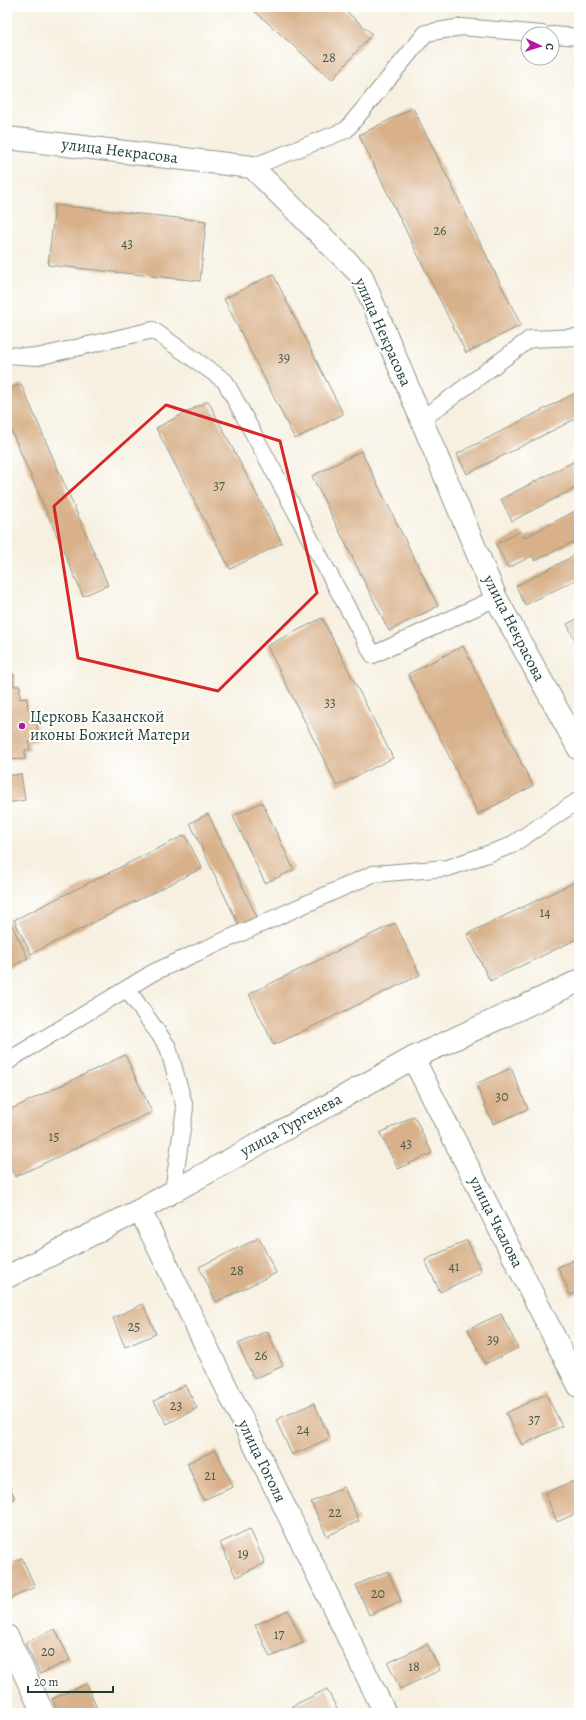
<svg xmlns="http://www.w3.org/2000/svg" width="586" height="1720" font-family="Alegreya,serif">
  <rect width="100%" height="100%" fill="#fff"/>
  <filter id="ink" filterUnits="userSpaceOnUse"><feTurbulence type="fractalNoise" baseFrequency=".025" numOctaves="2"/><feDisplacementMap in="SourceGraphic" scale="8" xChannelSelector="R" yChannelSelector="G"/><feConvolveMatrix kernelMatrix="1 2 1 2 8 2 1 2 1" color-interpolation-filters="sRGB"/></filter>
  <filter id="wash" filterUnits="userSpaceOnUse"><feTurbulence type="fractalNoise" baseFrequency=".012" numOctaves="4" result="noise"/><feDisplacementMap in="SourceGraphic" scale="16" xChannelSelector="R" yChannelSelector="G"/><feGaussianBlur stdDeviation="0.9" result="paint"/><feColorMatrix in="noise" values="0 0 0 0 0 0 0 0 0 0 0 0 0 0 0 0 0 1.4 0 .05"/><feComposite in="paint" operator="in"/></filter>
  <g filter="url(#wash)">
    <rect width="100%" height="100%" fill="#f7f0e0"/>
    <g id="blocks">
      <!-- building -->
      <path fill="#d8b18a" d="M250,7H341L372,34L332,80Z
        M413,108L521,325L466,353L359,135Z
        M55,205L206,221L200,281L48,265Z
        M273,274L343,414L295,439L224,299Z
        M21,384L108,585L83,596L7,421V390Z
        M579,391V417L467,474L457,454Z
        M208,401L282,543L230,569L156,428Z
        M361,451L438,606L389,631L312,476Z
        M579,459V486L512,521L501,499Z
        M579,509V539L535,561L532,556L508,568L496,544L521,531L524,538Z
        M579,553V578L525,605L516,586Z
        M322,618L393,758L337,786L267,646Z
        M579,618V648L567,624Z
        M463,646L533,786L478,814L408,674Z
        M14,674V686H20V699L27,698L28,710L36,709L38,741L29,742L30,750H25V759L7,760V675Z
        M21,774L25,800L7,803V776Z
        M262,802L294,870L265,883L233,816Z
        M208,814L259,921L241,930L190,823Z
        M185,835L202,868L31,954L14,920Z
        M575,882L579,891V938L490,981L467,934Z
        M7,916L28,958L7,969Z
        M395,923L420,975L274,1045L249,994Z
        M125,1055L152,1112L15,1177L7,1160V1111Z
        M511,1068L528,1109L493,1124L476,1084Z
        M414,1116L432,1153L398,1169L380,1133Z
        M259,1238L276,1273L216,1302L199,1267Z
        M467,1240L482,1272L440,1292L425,1260Z
        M579,1258V1292L570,1295L558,1267Z
        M143,1304L156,1334L125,1347L113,1318Z
        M501,1314L518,1348L485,1364L468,1329Z
        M267,1331L283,1366L254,1379L238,1344Z
        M185,1385L197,1408L167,1424L154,1401Z
        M546,1394L562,1426L522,1445L506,1413Z
        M314,1403L330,1438L292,1455L276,1420Z
        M216,1450L233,1487L203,1500L187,1463Z
        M579,1479V1512L557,1522L545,1493Z
        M7,1480L15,1499L7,1503Z
        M344,1487L359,1521L327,1536L311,1502Z
        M250,1529L265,1563L236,1577L220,1543Z
        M22,1558L35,1587L7,1600V1565Z
        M388,1571L401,1601L369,1615L356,1585Z
        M288,1610L303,1643L270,1657L255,1625Z
        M55,1629L70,1660L40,1674L25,1643Z
        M427,1644L440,1670L400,1689L388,1663Z
        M87,1684L99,1713H58L52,1699Z
        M327,1689L339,1713H296L292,1706Z"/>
    </g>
  </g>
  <g filter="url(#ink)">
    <use href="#blocks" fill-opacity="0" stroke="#8b968a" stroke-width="1"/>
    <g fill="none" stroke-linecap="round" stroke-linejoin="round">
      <defs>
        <path id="lane" d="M552,35L579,37
          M252,167L346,130L426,33L462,27L542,34
          M7,355L37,357L153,330L225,381L373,655L496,598
          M421,420L530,339L579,337
          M127,989L168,1047L185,1108L173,1191
          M7,1063L14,1057L154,972L373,874L448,868L510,846L579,800"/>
        <path id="street" d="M7,138L252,167L361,275L496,598L579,749
          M413,1058L579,1386
          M140,1210L385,1713
          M7,1277L140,1210L413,1058L579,981
          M7,1636L43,1713"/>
      </defs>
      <!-- lane casing -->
      <use href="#lane" stroke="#8b968a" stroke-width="18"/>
      <!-- street casing -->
      <use href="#street" stroke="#8b968a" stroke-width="24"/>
      <!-- lane -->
      <use href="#lane" stroke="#fff" stroke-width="16"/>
      <!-- street -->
      <use href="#street" stroke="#fff" stroke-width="22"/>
    </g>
  </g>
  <!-- marked area -->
  <path fill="none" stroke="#d62828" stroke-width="3" stroke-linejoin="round" d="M166,405L280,441L317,593L218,691L78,658L54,506Z"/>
  <!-- markers -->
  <circle fill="#b5179e" stroke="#fff" stroke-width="1.5" cx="22" cy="726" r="4"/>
  <g text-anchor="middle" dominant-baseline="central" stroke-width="4" stroke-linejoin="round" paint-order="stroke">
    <!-- number labels -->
    <g font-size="14" fill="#4d5a4a">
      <text x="329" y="57">28</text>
      <text x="440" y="230">26</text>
      <text x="127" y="243">43</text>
      <text x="284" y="357">39</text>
      <text x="219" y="485">37</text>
      <text x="330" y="702">33</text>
      <text x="545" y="912">14</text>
      <text x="502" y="1096">30</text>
      <text x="54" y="1136">15</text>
      <text x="406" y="1143">43</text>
      <text x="454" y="1266">41</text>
      <text x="237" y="1270">28</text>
      <text x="134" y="1326">25</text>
      <text x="493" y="1339">39</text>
      <text x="261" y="1355">26</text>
      <text x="176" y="1405">23</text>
      <text x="534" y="1419">37</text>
      <text x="303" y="1429">24</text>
      <text x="210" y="1475">21</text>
      <text x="335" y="1512">22</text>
      <text x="243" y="1553">19</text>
      <text x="378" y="1593">20</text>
      <text x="279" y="1634">17</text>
      <text x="48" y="1651">20</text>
      <text x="414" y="1666">18</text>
    </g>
    <!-- street labels -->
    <g font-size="16" fill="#1f3d34" stroke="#fff">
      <text transform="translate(120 151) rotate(7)">улица Некрасова</text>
      <text transform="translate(383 332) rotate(66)">улица Некрасова</text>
      <text transform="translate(514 628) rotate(63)">улица Некрасова</text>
      <text transform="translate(291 1125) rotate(-29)">улица Тургенева</text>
      <text transform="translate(496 1222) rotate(63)">улица Чкалова</text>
      <text transform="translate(262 1461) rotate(64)">улица Гоголя</text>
    </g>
    <!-- poi labels -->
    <g font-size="16" fill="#1f3d34" stroke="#fff" text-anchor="start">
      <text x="30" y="717">Церковь Казанской<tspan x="30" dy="18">иконы Божией Матери</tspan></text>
    </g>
  </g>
  <!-- margin -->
  <rect width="586" height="1720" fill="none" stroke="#fff" stroke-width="24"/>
  <!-- north arrow -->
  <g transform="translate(540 46) rotate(94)"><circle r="19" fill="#ffffff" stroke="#a5b1ae"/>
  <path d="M0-3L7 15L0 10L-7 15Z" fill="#b5179e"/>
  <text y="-6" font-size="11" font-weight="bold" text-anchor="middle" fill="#1f3d34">С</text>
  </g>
  <!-- scale -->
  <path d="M28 1686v6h85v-6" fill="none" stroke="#1f3d34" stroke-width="2"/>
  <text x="34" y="1686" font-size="12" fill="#1f3d34" stroke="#ffffff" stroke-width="3" paint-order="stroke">20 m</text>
</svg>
